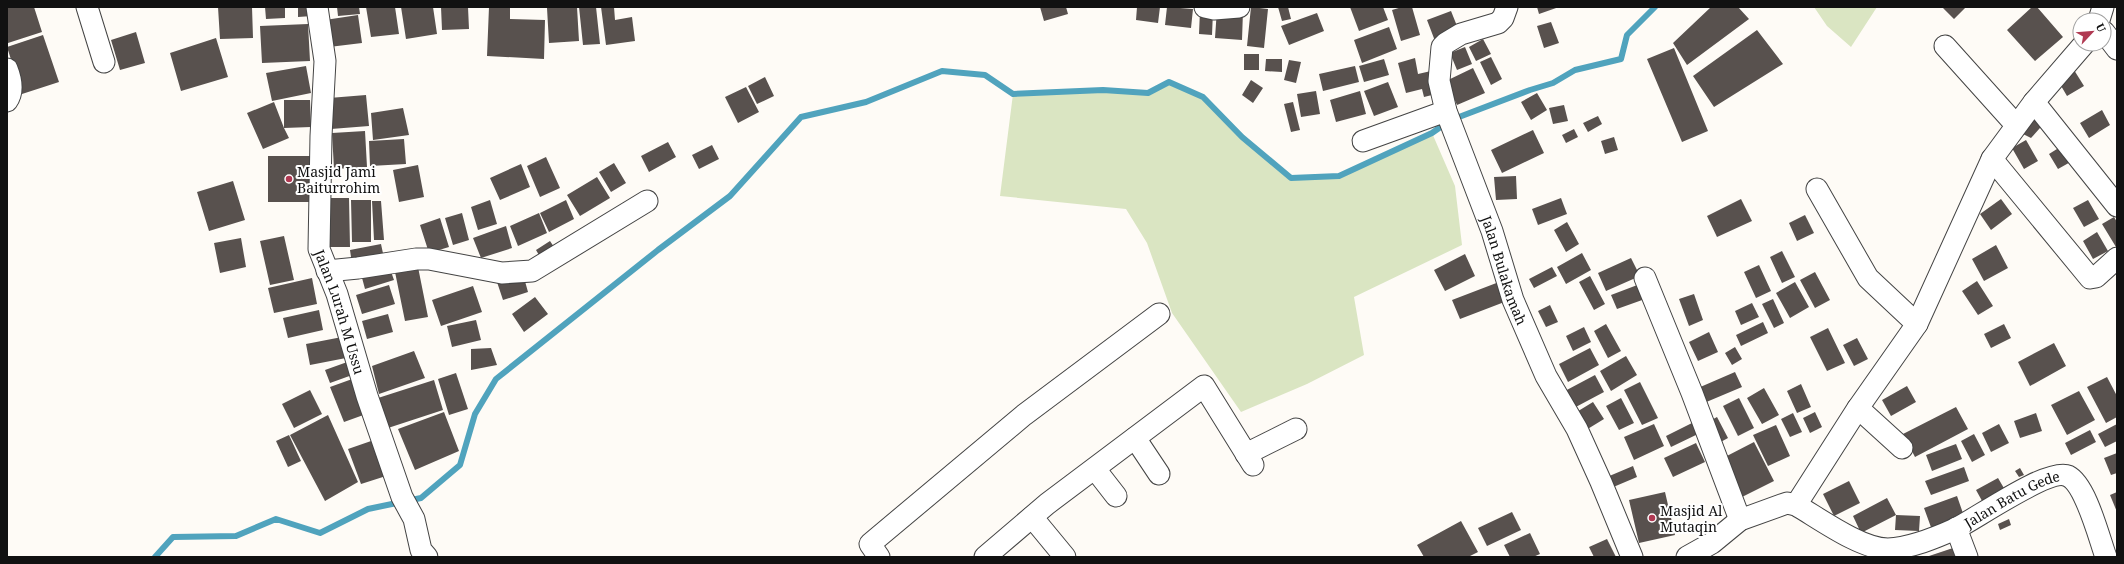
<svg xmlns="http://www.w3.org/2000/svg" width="2124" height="564" font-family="'Noto Serif',serif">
  <rect width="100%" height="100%" fill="#fefbf6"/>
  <!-- green -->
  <path fill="#dae5c2" d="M1814,7H1877L1851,47L1827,26Z
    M1169,82L1203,97L1242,137L1291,178L1339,176L1432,133L1455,186L1462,245L1354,297L1364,355L1307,384L1241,412L1172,313L1147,243L1126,209L1000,196L1013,94L1103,90L1148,93Z"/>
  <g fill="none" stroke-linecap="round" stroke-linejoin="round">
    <!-- stream -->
    <path stroke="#50a3bd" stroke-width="6" d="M1459,117L1530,90L1553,83L1575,70L1621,59L1627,35L1655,7
      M155,557L173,537L236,536L276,519L320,533L368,509L421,498L460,465L475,414L496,379L658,250L730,196L801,117L866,102L942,71L985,75L1013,94L1103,90L1148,93L1169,82L1203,97L1242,137L1291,178L1339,176L1432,133L1442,126"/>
  </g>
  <!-- building -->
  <path fill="#58514e" d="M7,7H34L42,32L8,43Z
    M218,7H252L253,38L220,39Z
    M265,7H285V18L266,19Z
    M298,7H312V16L298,17Z
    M337,7H359L360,14L338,16Z
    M366,7H395L399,34L371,37Z
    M401,7H433L437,34L406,39Z
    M441,7H468L469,29L442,30Z
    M489,7H510V19L545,20L544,59L487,56Z
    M577,7L579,41L549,43L547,8Z
    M579,7H596L600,44L583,45Z
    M601,7H614L615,20L632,17L635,41L606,45Z
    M1040,7H1066L1068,14L1044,21Z
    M1137,7H1160L1158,23L1136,20Z
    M1167,7L1193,9L1191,28L1165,25Z
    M1251,7L1268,9L1264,48L1247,46Z
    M1278,7H1288L1291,19L1282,21Z
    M1350,7H1383L1388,20L1359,31Z
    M1402,7H1412L1420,35L1401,41L1392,10Z
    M1537,7H1559L1539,14Z
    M1711,7H1738L1749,19L1687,65L1673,43Z
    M1944,7H1966L1954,19L1943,8Z
    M2032,7H2037L2063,37L2035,61L2007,30Z
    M1217,9L1243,11L1242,40L1215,38Z
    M1200,10L1213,11L1212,35L1199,34Z
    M1451,11L1459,31L1435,41L1427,20Z
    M1317,13L1324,31L1289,45L1281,26Z
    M358,15L362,43L329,47L325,20Z
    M1551,22L1559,43L1544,48L1537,26Z
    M308,24L310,61L262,63L260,26Z
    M1389,27L1397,49L1362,63L1354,40Z
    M1757,30L1783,64L1714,107L1693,76Z
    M136,32L145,63L120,70L111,40Z
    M43,35L59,82L22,94L7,47Z
    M216,38L228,77L181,91L170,53Z
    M1483,39L1491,54L1476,61L1469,47Z
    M1465,47L1472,64L1457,70L1450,53Z
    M1674,48L1708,131L1682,142L1647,59Z
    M1244,54H1259V70H1244Z
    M1491,57L1502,79L1491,85L1480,62Z
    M1415,58L1418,74L1431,71L1436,94L1424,97L1422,89L1406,93L1398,63Z
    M1266,59H1282V72L1265,71Z
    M1384,59L1389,75L1364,82L1359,66Z
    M1289,60L1301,62L1296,83L1284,80Z
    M306,66L311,93L272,101L266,73Z
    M1355,66L1359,82L1323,91L1319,74Z
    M1473,68L1485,93L1457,105L1446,81Z
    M2074,70L2084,86L2067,96L2057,79Z
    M765,77L774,96L757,104L748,86Z
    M1251,80L1263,88L1253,103L1242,95Z
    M1388,82L1398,107L1374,116L1364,91Z
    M746,87L759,112L738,123L725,97Z
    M1316,91L1320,114L1301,117L1297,94Z
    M1360,91L1366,114L1336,122L1330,100Z
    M1537,93L1547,110L1531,120L1521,102Z
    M366,95L369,126L331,129L329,98Z
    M284,100H310L311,127L284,128L289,138L263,149L247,113L274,102L284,128Z
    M1293,102L1300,130L1291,132L1284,104Z
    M1564,105L1568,121L1553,124L1549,108Z
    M403,108L409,135L373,140L371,113Z
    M2032,109L2047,120L2031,138L2017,131Z
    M2102,110L2110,125L2089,138L2080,123Z
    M1598,116L1602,124L1588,132L1583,123Z
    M1574,129L1578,137L1566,143L1562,135Z
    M1533,130L1544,153L1502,173L1491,150Z
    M365,131L367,167L334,169L332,133Z
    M1614,137L1618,150L1605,154L1601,141Z
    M404,139L406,164L370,166L369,141Z
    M2026,140L2038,161L2024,169L2012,148Z
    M668,142L676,157L649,172L641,156Z
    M2065,144L2074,160L2058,169L2049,154Z
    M712,145L719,159L699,169L692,155Z
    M268,156H310L311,202H268Z
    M546,157L560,188L540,197L527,166Z
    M614,163L626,183L611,192L599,172Z
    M521,164L530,187L500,200L490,178Z
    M418,165L424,197L399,202L393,170Z
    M1516,176L1517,199L1496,200L1494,177Z
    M597,177L610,198L580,216L567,195Z
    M233,181L245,220L209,231L197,192Z
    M326,198H349L350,247H328Z
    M1561,198L1567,214L1538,225L1532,209Z
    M1741,199L1752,221L1717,237L1707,216Z
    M2001,199L2012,214L1991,230L1980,214Z
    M351,200H371V242H352Z
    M490,200L497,224L478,230L471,207Z
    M566,200L574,219L549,232L540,213Z
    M2088,200L2099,219L2084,227L2073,208Z
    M372,201H381L384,240H374Z
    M462,213L469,240L453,245L445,218Z
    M539,213L547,233L518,246L510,226Z
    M1805,215L1814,233L1797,241L1789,223Z
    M2114,217L2117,222L2116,247L2102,224Z
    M440,218L449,247L429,253L420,225Z
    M1567,222L1579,244L1566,252L1554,230Z
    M506,226L512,248L481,258L473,238Z
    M2097,232L2108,251L2093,259L2083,241Z
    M284,236L294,280L270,285L260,241Z
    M241,238L246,267L220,273L214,243Z
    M550,241L558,253L543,262L536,250Z
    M381,244L384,258L352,264L350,250Z
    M1996,245L2008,268L1984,281L1972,259Z
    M1782,251L1795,277L1782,283L1770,257Z
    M1582,253L1591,270L1566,284L1557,267Z
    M1465,254L1475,276L1445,291L1434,270Z
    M1631,258L1640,276L1606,291L1598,273Z
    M1759,265L1771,291L1756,298L1744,272Z
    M389,266L394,280L365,289L361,274Z
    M418,267L428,317L405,321L395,272Z
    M1552,267L1557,276L1534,288L1529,279Z
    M1815,272L1830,300L1815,308L1800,280Z
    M523,274L528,292L503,300L497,282Z
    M1590,276L1605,304L1594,310L1579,282Z
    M312,278L317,304L274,313L268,288Z
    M1977,281L1993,306L1978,315L1962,291Z
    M1499,282L1507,301L1460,319L1452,300Z
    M1795,282L1809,307L1790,318L1776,293Z
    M1640,284L1645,299L1617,309L1611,295Z
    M389,285L395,304L362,314L356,295Z
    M473,286L482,312L441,326L432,300Z
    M1694,294L1703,320L1689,326L1679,299Z
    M535,297L548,314L524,332L512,314Z
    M1773,299L1784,323L1774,328L1762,304Z
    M1752,303L1759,317L1741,325L1735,311Z
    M1550,305L1558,322L1546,327L1538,311Z
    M319,310L323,330L288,338L283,318Z
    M388,314L393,332L367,339L362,321Z
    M476,320L481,340L452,347L447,326Z
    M1763,322L1768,333L1741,346L1736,335Z
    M1606,324L1621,351L1608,358L1594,331Z
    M2004,324L2011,338L1991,348L1984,334Z
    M1584,327L1591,342L1573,351L1566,336Z
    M1828,328L1845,363L1827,371L1810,337Z
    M1709,332L1718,352L1698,361L1689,342Z
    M342,337L346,358L310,365L306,344Z
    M1857,338L1868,359L1854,366L1843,345Z
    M2054,343L2066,366L2030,386L2018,362Z
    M1735,347L1742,359L1732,365L1725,353Z
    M491,348L497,365L471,370V349Z
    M1590,348L1599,365L1568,382L1559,364Z
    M414,351L425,378L379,394L372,366Z
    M1626,356L1637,375L1611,391L1600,371Z
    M350,361L355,374L330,383L325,370Z
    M1735,372L1742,387L1704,403L1698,388Z
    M456,373L468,409L449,415L438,379Z
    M1595,375L1604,392L1572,409L1563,392Z
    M2107,377L2117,396V417L2106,423L2087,387Z
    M355,378L369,413L344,422L330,387Z
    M434,380L443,410L388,428L378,398Z
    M1640,382L1658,418L1642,425L1624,390Z
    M1801,384L1811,407L1797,413L1787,391Z
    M1907,386L1916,402L1891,416L1882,400Z
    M1764,388L1779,415L1762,424L1747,398Z
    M310,390L322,414L294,428L282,404Z
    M2079,391L2095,420L2067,435L2051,405Z
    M1621,398L1634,423L1619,430L1606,406Z
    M1739,398L1754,428L1738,436L1723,406Z
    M1593,402L1604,419L1586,430L1575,413Z
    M1956,407L1968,429L1915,457L1903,434Z
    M444,412L459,451L415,470L398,429Z
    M1815,412L1822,427L1810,433L1803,418Z
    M1793,413L1802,432L1790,437L1781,419Z
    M2036,413L2042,431L2020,438L2014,421Z
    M328,415L358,482L325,501L290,435Z
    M1717,417L1728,438L1717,444L1706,423Z
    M1692,423L1698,434L1671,447L1666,436Z
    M1654,424L1664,446L1634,460L1624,437Z
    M1999,424L2009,443L1991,452L1982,433Z
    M2117,424V441L2105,447L2098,434Z
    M1776,425L1790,456L1768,466L1753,435Z
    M2090,430L2096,442L2071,455L2065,443Z
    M1974,434L1985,455L1972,462L1961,441Z
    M289,435L301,461L288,467L276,441Z
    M374,440L386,476L361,484L348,449Z
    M1754,442L1774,481L1742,497L1723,458Z
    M1696,443L1705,462L1673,477L1664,458Z
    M1956,444L1962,459L1932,471L1926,455Z
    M2117,453V473L2111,475L2104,458Z
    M1633,466L1637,477L1611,488L1607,477Z
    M1964,467L1969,481L1931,495L1925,481Z
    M2020,468L2024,475L2019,477L2015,471Z
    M1998,478L2008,495L1986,508L1976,490Z
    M1849,481L1860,503L1834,516L1823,494Z
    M1665,492L1675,535L1639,543L1629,500Z
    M2117,492V512L2110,495Z
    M1957,496L1965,519L1932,530L1924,508Z
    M1887,498L1896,515L1920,516L1919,531L1895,530L1896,515L1861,533L1853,516Z
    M1512,512L1521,530L1487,546L1478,528Z
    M2009,519L2011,525L2000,530L1998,524Z
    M1461,521L1478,552L1468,557H1424L1417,545Z
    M1530,533L1540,554L1533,557H1510L1504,545Z
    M1607,539L1616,557H1594L1589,547Z
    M1959,546L1963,557H1926Z"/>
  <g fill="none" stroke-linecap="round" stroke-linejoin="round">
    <defs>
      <g id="minor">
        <path d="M87,7L104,62"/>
        <path id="s1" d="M317,7L325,61L321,136L319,249L337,294L367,396L402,497L414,519L421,550L427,557"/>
        <path d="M1205,7L1214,9L1239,7"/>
        <path id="s2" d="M1507,7L1503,18L1498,23L1461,34L1446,43L1442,47L1439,81L1446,111L1492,231L1513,300L1546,376L1577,429L1601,482L1632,557"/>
        <path d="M2099,20L2103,7"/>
        <path d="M2104,32L2117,49"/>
        <path d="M1945,46L2016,125"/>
        <path d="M7,69C11,79 14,91 7,101"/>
        <path d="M2034,102L2117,206"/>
        <path d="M1363,141L1446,111"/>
        <path d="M1992,159L2090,278L2096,277L2117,258"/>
        <path d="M1817,189L1868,278L1917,324"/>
        <path d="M327,271L358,268L416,259H429L502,273L532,271L647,201"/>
        <path d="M1645,278L1692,393L1740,520"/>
        <path d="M1858,408L1902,448"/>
        <path d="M1135,438L1159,474"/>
        <path d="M1246,454L1296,429"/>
        <path d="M1095,469L1116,496"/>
        <path d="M1796,505L1858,408L1917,324L1992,159L2034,102L2084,44"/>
        <path d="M1032,517L1065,557"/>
        <path d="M1956,528L1967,557"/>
        <path d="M879,557L870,544L1024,415L1159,314"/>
        <path d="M985,557L1047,504L1204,386L1253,465"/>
        <path id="s3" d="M1687,557L1712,543L1740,520L1787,503L1796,505C1820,519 1861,549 1888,549C1911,548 1935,538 1955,529C1976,519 2049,467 2068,476C2086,485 2099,538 2106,557"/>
      </g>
    </defs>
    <!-- minor casing -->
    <use href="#minor" stroke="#444" stroke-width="23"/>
    <!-- minor -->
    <use href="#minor" stroke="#fff" stroke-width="21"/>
  </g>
  <!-- markers -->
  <g fill="#b03952" stroke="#fff" stroke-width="1.5">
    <circle cx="289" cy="179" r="4"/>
    <circle cx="1652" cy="518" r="4"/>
  </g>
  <g text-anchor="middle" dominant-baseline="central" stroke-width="4" stroke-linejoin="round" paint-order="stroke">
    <!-- poi labels -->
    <g font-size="14" fill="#111" stroke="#fff" text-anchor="start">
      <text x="297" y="171">Masjid Jami<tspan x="297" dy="16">Baiturrohim</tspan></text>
      <text x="1660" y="510">Masjid Al<tspan x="1660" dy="16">Mutaqin</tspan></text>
    </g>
    <!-- street labels -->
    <g font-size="14" fill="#111" stroke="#fff">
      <text stroke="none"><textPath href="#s2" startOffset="315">Jalan Bulakamah</textPath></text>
      <text stroke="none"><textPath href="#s1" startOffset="309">Jalan Lurah M Ussu</textPath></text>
      <text stroke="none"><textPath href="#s3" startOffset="362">Jalan Batu Gede</textPath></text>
    </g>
  </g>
  <!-- border -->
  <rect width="2124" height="564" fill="none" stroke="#111111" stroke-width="16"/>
  <!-- north arrow -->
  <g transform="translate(2092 32) rotate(64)"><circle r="19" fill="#ffffff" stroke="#a0a0a0"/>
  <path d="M0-3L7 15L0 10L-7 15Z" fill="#b03952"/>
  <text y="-6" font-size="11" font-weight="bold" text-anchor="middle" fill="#111111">U</text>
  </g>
</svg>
